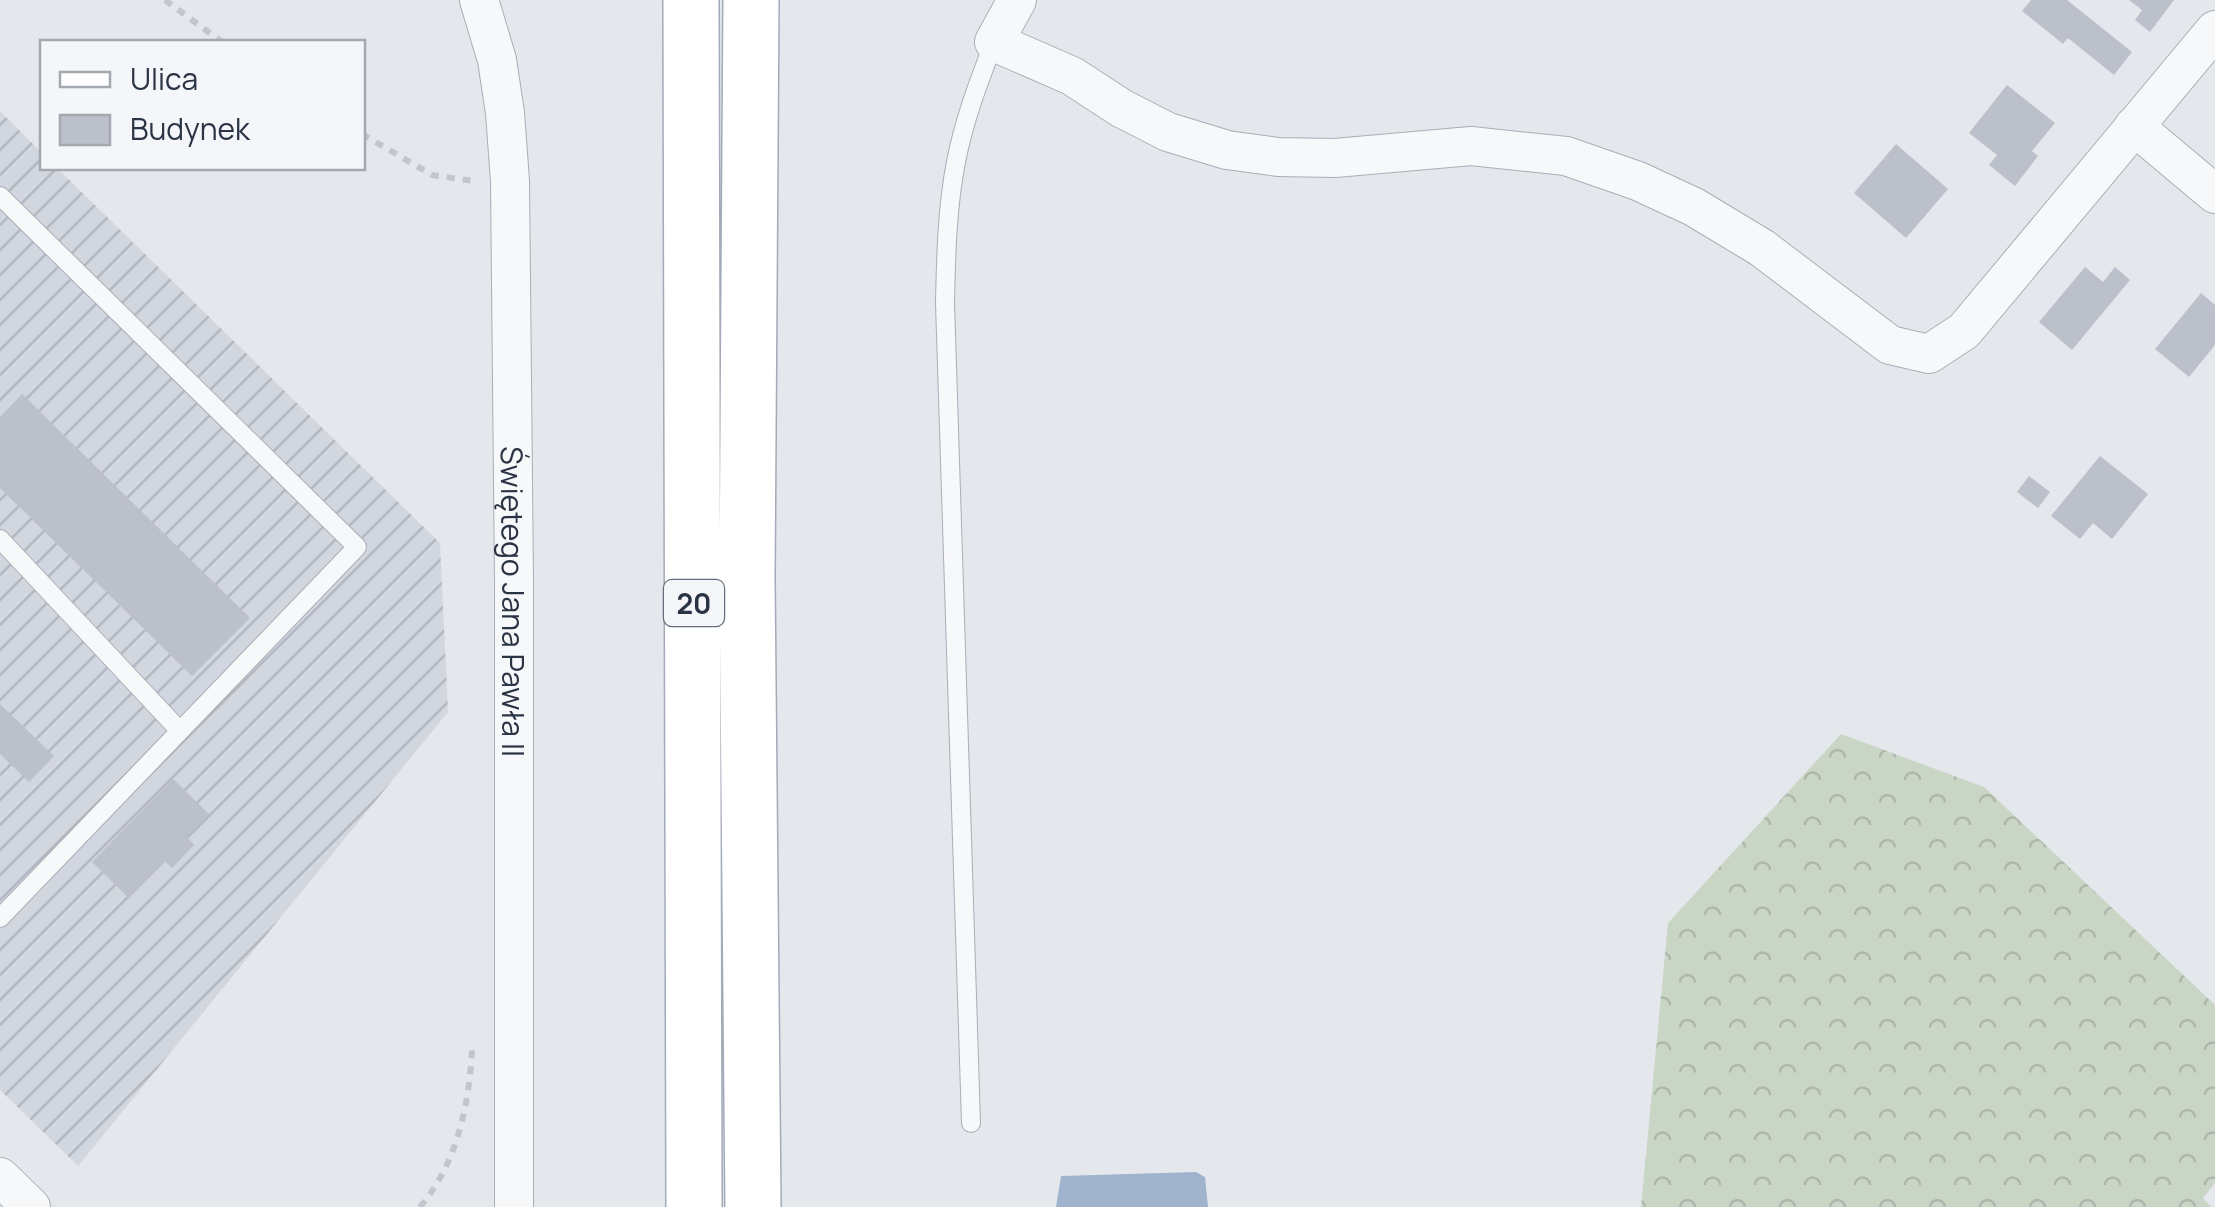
<svg xmlns="http://www.w3.org/2000/svg" width="2215" height="1207" font-family="Manrope,sans-serif">
  <defs>
    <pattern id="industrial-furrows" width="10" height="10" patternUnits="userSpaceOnUse" patternTransform="scale(2.5)"><rect width="10" height="10" fill="#d2d6de"/><path d="M-1 1l2-2M0 10L10 0M9 11l2-2" fill="none" stroke="#b4b8c0"/></pattern>
    <pattern id="forest-crowns" width="20" height="18" patternUnits="userSpaceOnUse" patternTransform="scale(2.5)"><rect width="20" height="18" fill="#c9d6c5"/><path d="M2 6a3 3 0 1 1 6 0M12 15a3 3 0 1 1 6 0" fill="none" stroke="#adb8ab"/></pattern>
  </defs>
  <rect width="100%" height="100%" fill="#e4e7ec"/>
  <!-- industrial -->
  <path fill="url(#industrial-furrows)" d="M0,111L42,153V168H57L440,543L448,712L78,1166L0,1090Z"/>
  <!-- forest -->
  <path fill="url(#forest-crowns)" d="M1841,734L1984,787L2215,1005V1183L2203,1198L2211,1207H1641L1668,923Z"/>
  <!-- water -->
  <path fill="#9fb4cc" d="M1196,1172L1205,1177L1208,1207H1056L1061,1176Z"/>
  <!-- building -->
  <path fill="#bbc0ca" d="M2031,0H2067L2132,52L2114,75L2068,38L2063,44L2022,11Z
    M2129,0H2174L2150,32L2135,20L2142,10Z
    M2007,85L2055,123L2032,151L2038,156L2015,186L1989,165L1997,155L1969,133Z
    M1896,144L1948,189L1906,238L1854,193Z
    M2085,267L2103,282L2115,267L2130,280L2072,350L2039,322Z
    M2201,293L2215,305V345L2189,377L2155,349Z
    M22,394L250,618L192,676L0,488V417Z
    M2100,456L2148,494L2112,539L2093,523L2080,539L2051,516Z
    M2029,476L2050,492L2038,508L2017,492Z
    M0,704L54,756L29,782L0,754Z
    M173,779L209,814L187,837L194,845L172,868L165,861L129,898L92,862Z"/>
  <g fill="none" stroke-linecap="round" stroke-linejoin="round">
    <defs>
      <path id="lane" d="M0,196L357,547L0,918
        M0,539L180,731
        M971,1123L945,303C946,256 947,208 956,162C964,120 979,81 994,42"/>
      <g id="street">
        <path id="s1" d="M479,0L497,60L505,113L510,181L514,581V1207"/>
        <path d="M1017,0L994,42L1072,76L1121,108L1168,132L1227,150L1278,157L1335,158L1471,146L1566,156L1638,181L1694,207L1762,248L1890,345L1929,354L1964,331L2215,30"/>
        <path d="M2134,126L2215,194"/>
        <path d="M0,1177L31,1207"/>
      </g>
      <path id="primary" d="M691,0L694,1207
        M751,0L747,578L753,1207"/>
    </defs>
    <!-- lane casing -->
    <use href="#lane" stroke="#a9aeb7" stroke-width="20"/>
    <!-- street casing -->
    <use href="#street" stroke="#a9aeb7" stroke-width="40"/>
    <!-- primary casing -->
    <use href="#primary" stroke="#a3abb8" stroke-width="58"/>
    <!-- path -->
    <path stroke="#c2c5cb" stroke-width="6" stroke-dasharray="8 8" stroke-linecap="butt" d="M165,0L222,42
      M362,134L432,175L474,181
      M420,1207C457,1163 469,1106 472,1050"/>
    <!-- lane -->
    <use href="#lane" stroke="#f7f8fa" stroke-width="18"/>
    <!-- street -->
    <use href="#street" stroke="#f7f8fa" stroke-width="38"/>
    <!-- primary -->
    <use href="#primary" stroke="#fff" stroke-width="55"/>
  </g>
  <g text-anchor="middle" dominant-baseline="central" stroke-width="8" stroke-linejoin="round" paint-order="stroke">
    <!-- shield labels -->
    <rect fill="#f4f6f9" stroke="#676e7b" stroke-width="2.5" x="664" y="580" width="60" height="46" rx="8"/>
    <g font-size="28" font-weight="bold" fill="#2b3445">
      <text x="694" y="603">20</text>
    </g>
    <!-- street labels -->
    <g font-size="30" fill="#2b3445" stroke="#f4f6f9">
      <text stroke="none"><textPath href="#s1" startOffset="605">Świętego Jana Pawła II</textPath></text>
    </g>
  </g>
  <!-- legend -->
  <rect x="40" y="40" width="325" height="130" fill="#f4f6f9" stroke="#a4a8b1" stroke-width="2.5"/>
  <rect x="60" y="72" width="50" height="15" fill="#ffffff" stroke="#a4a8b1" stroke-width="2.5"/>
  <text x="130" y="90" font-size="30" fill="#2b3445">Ulica</text>
  <rect x="60" y="115" width="50" height="30" fill="#bbc0ca" stroke="#a4a8b1" stroke-width="2.5"/>
  <text x="130" y="140" font-size="30" fill="#2b3445">Budynek</text>
</svg>
